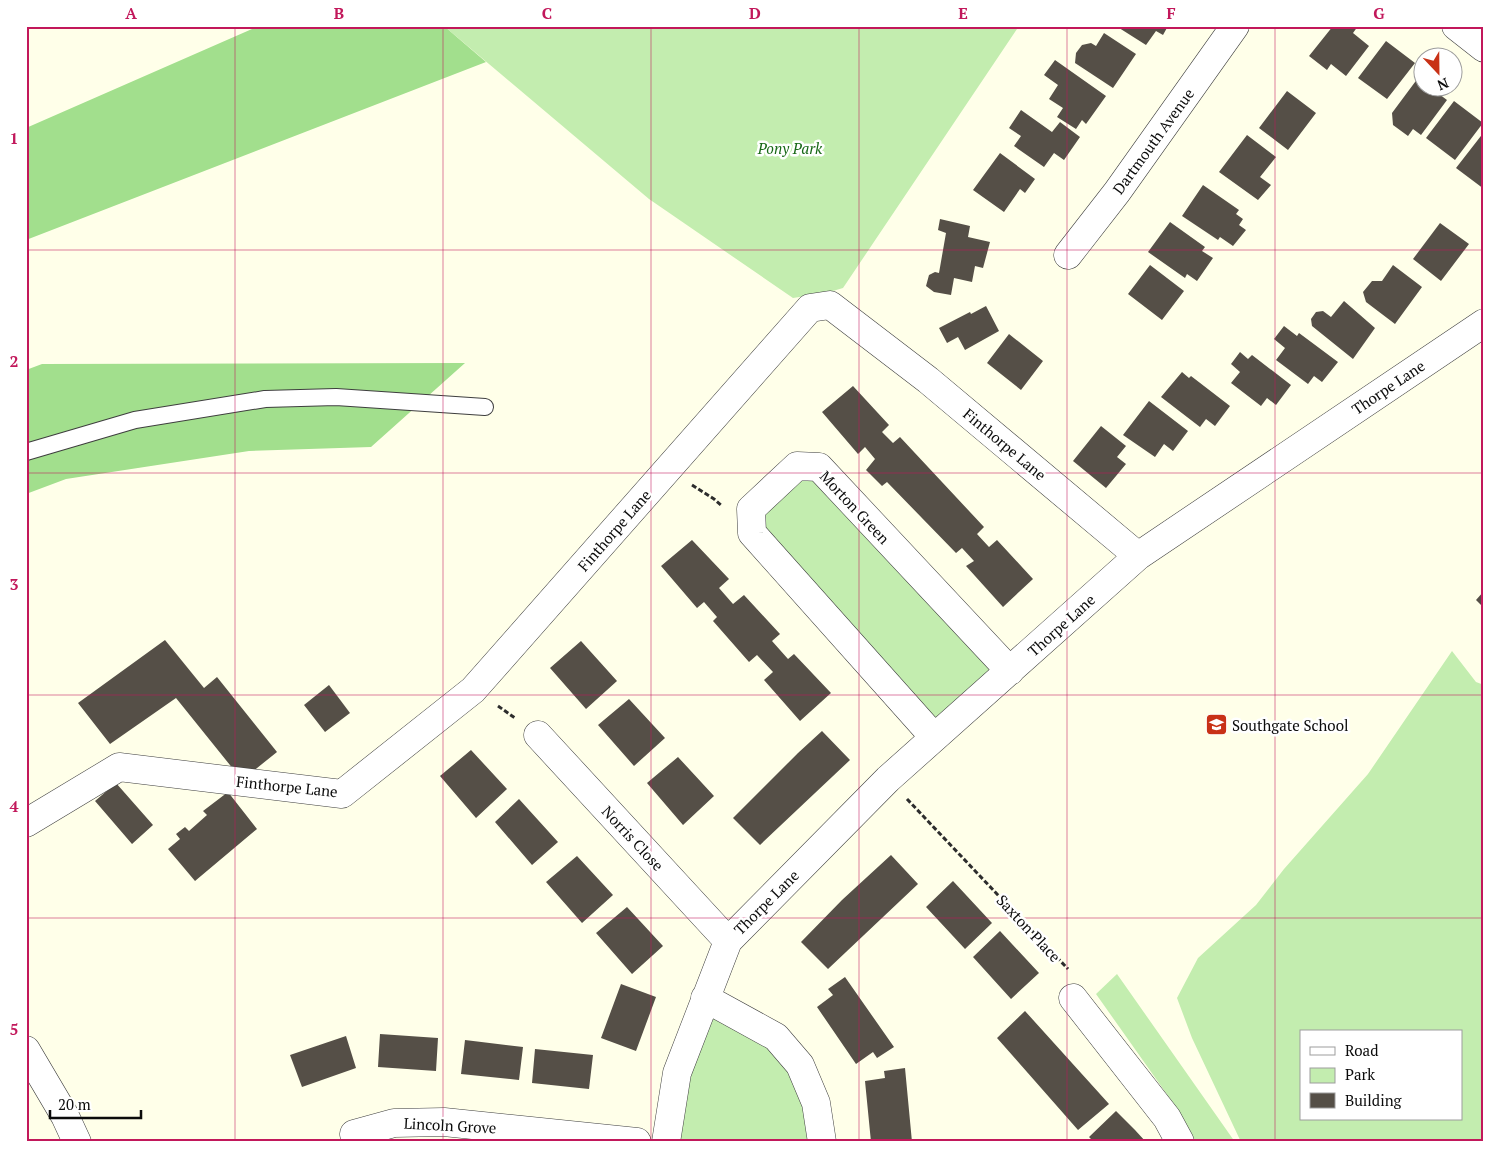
<svg xmlns="http://www.w3.org/2000/svg" width="1510" height="1168" font-family="'PT Serif',serif">
  <rect width="100%" height="100%" fill="#ffffe9"/>
  <!-- green -->
  <path fill="#c3edaf" fill-rule="evenodd" d="M444,26H1019L843,288L826,293L793,298L649,199Z
    M797,466L819,467L1010,671L934,737L752,533Z
    M1452,651L1476,682L1484,685V1142H1241L1192,1038L1177,998L1198,958L1256,905L1284,869L1368,774ZM1301,1032H1461V1119H1301Z
    M1117,974L1235,1142H1196L1178,1110L1096,994Z
    M705,998L776,1037L822,1142H666Z"/>
  <!-- forest -->
  <path fill="#a2df8d" d="M259,26H444L486,62L26,240V128Z
    M465,363L371,447L249,451L66,479L26,494V370L42,364Z"/>
  <!-- building -->
  <path fill="#554f47" d="M1116,26H1168L1163,35L1156,31L1146,45Z
    M1333,26H1358L1353,33L1369,46L1346,76L1331,64L1327,70L1309,56Z
    M1104,33L1136,54L1113,88L1075,63L1076,53L1082,45L1091,43L1096,46Z
    M1386,41L1415,63L1387,99L1358,78Z
    M1055,60L1106,96L1086,124L1082,120L1076,129L1057,117L1063,108L1049,99L1058,85L1044,75Z
    M1418,78L1422,81V88H1431L1447,100L1421,135L1413,129L1408,136L1393,125L1392,113Z
    M1287,91L1316,113L1288,150L1259,128Z
    M1454,101L1483,123L1455,160L1426,138Z
    M1021,110L1052,132L1060,122L1080,137L1064,160L1054,153L1044,167L1014,146L1021,136L1009,128Z
    M1484,132V189L1456,168Z
    M1247,135L1276,157L1260,177L1271,185L1258,200L1219,172Z
    M1000,153L1035,179L1025,193L1020,189L1004,212L973,190Z
    M1203,185L1239,210L1236,214L1243,219L1239,225L1246,230L1233,246L1220,237L1218,240L1182,216Z
    M940,219L970,226L968,237L990,242L983,268L975,266L972,282L954,278L951,295L934,292L926,286L929,275L935,272L939,273L946,233L938,230Z
    M1170,222L1205,247L1202,251L1213,258L1197,281L1187,274L1185,278L1148,252Z
    M1440,223L1469,244L1441,281L1413,259Z
    M1150,265L1184,291L1162,320L1128,294Z
    M1393,265L1422,287L1395,324L1366,302L1363,292L1372,281H1382Z
    M1344,301L1375,328L1353,359L1312,326L1311,319L1316,312L1323,311L1331,317Z
    M986,306L999,331L965,350L958,337L947,343L939,328L970,312L971,314Z
    M1284,326L1297,336L1299,333L1338,362L1322,382L1314,376L1308,384L1276,360L1285,348L1274,339Z
    M1009,334L1043,361L1021,390L987,363Z
    M1240,352L1248,359L1252,355L1291,385L1276,405L1267,398L1261,406L1231,383L1240,372L1231,364Z
    M1182,372L1189,378L1191,376L1230,406L1215,426L1206,419L1200,427L1161,397Z
    M853,386L889,425L882,432L893,443L900,437L984,527L977,534L989,547L997,540L1033,579L1003,607L966,566L974,561L962,548L956,553L887,482L882,486L866,470L875,459L865,447L858,454L822,412Z
    M1149,401L1188,431L1173,451L1164,444L1155,457L1123,435Z
    M1101,426L1126,446L1117,457L1126,464L1106,488L1073,461Z
    M692,540L729,579L719,588L733,604L744,595L780,634L772,641L788,659L794,654L831,693L800,721L764,680L773,672L757,655L749,662L713,621L717,617L704,602L697,608L661,566Z
    M1484,591V608L1476,600Z
    M165,640L204,688L217,677L277,752L242,780L176,698L110,744L78,703Z
    M581,641L617,681L586,709L550,668Z
    M329,685L350,713L325,732L304,705Z
    M629,699L665,738L634,766L598,725Z
    M822,731L850,760L760,845L733,818L798,753Z
    M471,750L507,789L476,818L440,776Z
    M678,757L714,796L683,825L647,783Z
    M116,783L153,825L132,844L95,801Z
    M228,792L257,829L195,881L168,849L180,839L176,834L185,827L189,831L207,815L203,811Z
    M519,799L558,842L532,865L495,822Z
    M891,855L918,884L828,969L801,942L842,900Z
    M577,856L613,895L582,923L546,882Z
    M953,881L992,923L965,949L926,907Z
    M627,907L663,946L632,974L596,933Z
    M1000,931L1039,973L1011,999L973,957Z
    M845,977L894,1047L877,1058L873,1052L856,1064L817,1007L833,995L828,989Z
    M621,984L656,997L636,1051L601,1038Z
    M1025,1011L1109,1104L1078,1130L997,1038Z
    M380,1034L438,1038L436,1071L378,1067Z
    M346,1036L356,1068L302,1087L290,1055Z
    M465,1040L523,1047L519,1080L461,1074Z
    M535,1049L593,1055L589,1089L532,1083Z
    M905,1068L912,1142H871L865,1081L885,1078L884,1071Z
    M1116,1111L1135,1130L1146,1142H1094L1089,1137Z"/>
  <g fill="none" stroke-linecap="round" stroke-linejoin="round">
    <defs>
      <path id="service" d="M26,452L135,420L265,399L336,397L485,407"/>
      <path id="minor" d="M1456,26L1484,48
        M1068,255L1117,192L1235,26
        M538,735L728,941
        M934,737L752,533L751,509L797,466L819,467L1010,671
        M26,823L119,767L342,794L473,690L810,308L830,305L928,380L1138,556
        M705,998L776,1037L800,1065L816,1103L822,1142
        M1073,998L1167,1118L1180,1142
        M26,1050L65,1116L77,1142
        M354,1134L394,1123L444,1122L637,1142
        M666,1142L677,1073L728,941L888,779L1138,556L1484,323"/>
    </defs>
    <!-- service casing -->
    <use href="#service" stroke="#3e3e3e" stroke-width="18"/>
    <!-- minor casing -->
    <use href="#minor" stroke="#3e3e3e" stroke-width="29"/>
    <!-- path -->
    <path stroke="#2d2d2d" stroke-width="3" stroke-dasharray="5 2.5" stroke-linecap="butt" d="M692,485L714,499L722,506
      M498,706L515,718
      M907,799L1068,969"/>
    <!-- service -->
    <use href="#service" stroke="#fff" stroke-width="16"/>
    <!-- minor -->
    <use href="#minor" stroke="#fff" stroke-width="28"/>
  </g>
  <!-- grid -->
  <path fill="none" stroke="#c2185b" stroke-width="1" stroke-opacity="0.55" d="M235,26V1142M443,26V1142M651,26V1142M859,26V1142M1067,26V1142M1275,26V1142M26,250H1484M26,473H1484M26,695H1484M26,918H1484"/>
  <!-- icons -->
  <defs>
    <symbol id="school-square" viewBox="-11 -11 22 22"><rect x="-9" y="-9" width="18" height="18" rx="4" fill="#c83116" stroke="#fff"/><path d="M0-5L7-2L0 1L-7-2ZM-4 1L0 2.5L4 1V4Q0 6-4 4Z" fill="#fff"/></symbol>
  </defs>
  <g fill-rule="evenodd">
    <use href="#school-square" x="1204" y="712" width="25" height="25"/>
  </g>
  <g text-anchor="middle" dominant-baseline="central" stroke-width="5" stroke-linejoin="round" paint-order="stroke">
    <!-- street labels -->
    <g font-size="15" fill="#0b0b0b" stroke="#fff">
      <text transform="translate(1153 141) rotate(-54)">Dartmouth Avenue</text>
      <text transform="translate(1388 387) rotate(-34)">Thorpe Lane</text>
      <text transform="translate(1005 444) rotate(40)">Finthorpe Lane</text>
      <text transform="translate(855 507) rotate(47)">Morton Green</text>
      <text transform="translate(614 530) rotate(-49)">Finthorpe Lane</text>
      <text transform="translate(1061 625) rotate(-42)">Thorpe Lane</text>
      <text transform="translate(287 786) rotate(6)">Finthorpe Lane</text>
      <text transform="translate(633 838) rotate(47)">Norris Close</text>
      <text transform="translate(766 902) rotate(-45)">Thorpe Lane</text>
      <text transform="translate(1029 928) rotate(47)">Saxton Place</text>
      <text transform="translate(450 1125) rotate(3)">Lincoln Grove</text>
    </g>
    <!-- park labels -->
    <g font-size="15" font-style="italic" fill="#176816" stroke="#fff">
      <text x="790" y="148">Pony Park</text>
    </g>
    <!-- poi labels -->
    <g font-size="15" fill="#0b0b0b" stroke="#fff" text-anchor="start">
      <text x="1232" y="725">Southgate School</text>
    </g>
  </g>
  <!-- border -->
  <rect width="1510" height="1168" fill="none" stroke="#ffffff" stroke-width="55"/>
  <!-- legend -->
  <rect x="1300" y="1030" width="162" height="90" fill="#ffffff" stroke="#9d9d9d"/>
  <rect x="1310" y="1047" width="25" height="8" fill="#ffffff" stroke="#9d9d9d"/>
  <text x="1345" y="1056" font-size="15" fill="#0b0b0b">Road</text>
  <rect x="1310" y="1068" width="25" height="15" fill="#c3edaf" stroke="#9d9d9d"/>
  <text x="1345" y="1080" font-size="15" fill="#0b0b0b">Park</text>
  <rect x="1310" y="1093" width="25" height="15" fill="#554f47" stroke="#9d9d9d"/>
  <text x="1345" y="1106" font-size="15" fill="#0b0b0b">Building</text>
  <!-- north arrow -->
  <g transform="translate(1438 72) rotate(158)"><circle r="24" fill="#ffffff" stroke="#9d9d9d"/>
  <path d="M0-4L9 19L0 12L-9 19Z" fill="#c83116"/>
  <text y="-8" font-size="14" font-weight="bold" text-anchor="middle" fill="#0b0b0b">N</text>
  </g>
  <!-- scale -->
  <path d="M50 1110v8h91v-8" fill="none" stroke="#0b0b0b" stroke-width="2.5"/>
  <text x="58" y="1110" font-size="15" fill="#0b0b0b" stroke="#ffffff" stroke-width="4" paint-order="stroke">20 m</text>
  <rect x="28" y="28" width="1454" height="1112" fill="none" stroke="#c2185b" stroke-width="2"/>
  <g font-size="16" text-anchor="middle" font-weight="bold" fill="#c2185b">
    <text x="131" y="19">A</text>
    <text x="339" y="19">B</text>
    <text x="547" y="19">C</text>
    <text x="755" y="19">D</text>
    <text x="963" y="19">E</text>
    <text x="1171" y="19">F</text>
    <text x="1379" y="19">G</text>
    <text x="14" y="144">1</text>
    <text x="14" y="367">2</text>
    <text x="14" y="590">3</text>
    <text x="14" y="812">4</text>
    <text x="14" y="1035">5</text>
  </g>
</svg>
